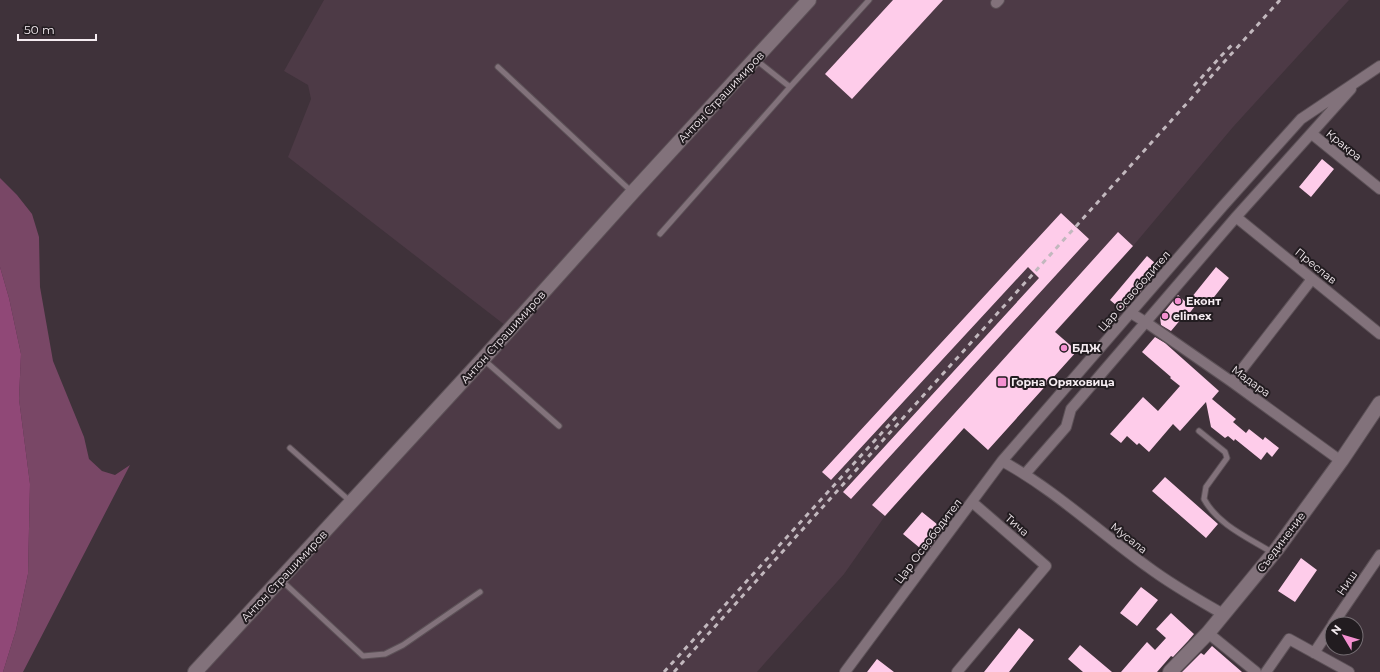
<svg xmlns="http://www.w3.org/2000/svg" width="1380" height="672" font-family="Montserrat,sans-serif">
  <rect width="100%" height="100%" fill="#3f323a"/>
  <!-- built -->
  <path fill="#4d3a46" d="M324,0H1349L1233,127L1133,246L1056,332L1077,351L988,450L964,428L885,516L844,574L757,672H195L510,329L288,157L311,99L308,85L284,71Z"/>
  <!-- green -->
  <path fill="#794766" d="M0,178L17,195L32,214L39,237L40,287L53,361L84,437L89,459L102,471L115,475L130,465L23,672H3L16,630L28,574L30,484L19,399L21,354L9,298L0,267Z"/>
  <!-- water -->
  <path fill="#904877" d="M0,267L9,298L21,354L19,399L30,484L28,574L16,630L3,672H0Z"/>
  <!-- building -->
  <path fill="#feccea" d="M893,0H943L852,99L825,74Z
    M1322,159L1334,169L1311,197L1299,187Z
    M1061,213L1089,239L851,499L843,492L1039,278L1028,267L831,480L822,472Z
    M1118,232L1133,246L1055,332L1077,351L988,450L964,428L885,516L872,505Z
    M1147,256L1155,263L1142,278L1148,283L1123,311L1110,300Z
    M1216,267L1229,278L1207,306L1199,301L1184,320L1182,318L1171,331L1161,325L1160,317L1178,295L1187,303Z
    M1155,337L1165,343L1219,391L1212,399L1236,419L1233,422L1246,433L1249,429L1263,440L1265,437L1279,448L1272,457L1267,452L1261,460L1235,439L1234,441L1228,436L1225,438L1211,427L1206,402L1180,431L1173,424L1149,452L1139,443L1137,445L1127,436L1121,443L1110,434L1143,397L1158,411L1180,386L1170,378L1171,377L1142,352Z
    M1165,477L1218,524L1206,538L1152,491Z
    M922,512L943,529L926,553L903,534Z
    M1301,558L1317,570L1295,602L1278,591Z
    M1141,587L1158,600L1137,626L1120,613Z
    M1171,613L1194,634L1188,641L1173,657L1171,656L1157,672H1121L1147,642L1155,650L1166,638L1156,629Z
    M1019,628L1034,640L1009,672H984Z
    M1080,645L1112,672H1083L1068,659Z
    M1212,646L1242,672H1182L1201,653L1204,655Z
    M877,659L894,672H867Z"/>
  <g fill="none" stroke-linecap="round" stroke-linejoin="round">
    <defs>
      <path id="lane" d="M756,60L790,87L869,0
        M498,67L632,192
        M660,234L790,87
        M484,360L559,426
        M1199,431L1225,452L1227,458L1206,487L1204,499C1218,525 1249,538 1273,553
        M290,448L351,502
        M281,580L363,656L385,654L403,645L480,592"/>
      <path id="street" d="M996,3L999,0
        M1312,134L1380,189
        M1236,217L1380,334
        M1131,313L1147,323L1232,382L1341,461
        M1232,382L1312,279
        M1002,461C1055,490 1099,532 1148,567C1172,585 1197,599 1223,614
        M1025,474L1066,427L1071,409L1236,217L1351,89
        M1333,624L1380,555
        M1208,633L1256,672
        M1314,653L1332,626
        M845,672L1002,461L1223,206L1301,119L1380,66
        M957,672L1046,566L972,502
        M1266,672L1289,639L1349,672"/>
      <path id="secondary" d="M195,672L483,359L633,192L809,0
        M1170,672L1208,633L1277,549L1341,461L1380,403"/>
    </defs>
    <!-- lane casing -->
    <use href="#lane" stroke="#5c5157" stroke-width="7"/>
    <!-- street casing -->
    <use href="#street" stroke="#5c5157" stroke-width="12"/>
    <!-- secondary casing -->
    <use href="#secondary" stroke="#5c5157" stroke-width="16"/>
    <!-- lane -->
    <use href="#lane" stroke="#82727b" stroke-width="5"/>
    <!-- street -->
    <use href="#street" stroke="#82727b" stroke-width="10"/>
    <!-- secondary -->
    <use href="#secondary" stroke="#82727b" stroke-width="14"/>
    <!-- rail -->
    <path stroke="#c2b8be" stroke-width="3" stroke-dasharray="5 5" stroke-linecap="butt" d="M1194,86L1222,55L1232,45
      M664,672L898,415
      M674,672L1280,0"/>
  </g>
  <!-- markers -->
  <g fill="#f590d1" stroke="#221c20" stroke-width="1.5">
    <circle cx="1178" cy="301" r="4"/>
    <circle cx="1165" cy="316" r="4"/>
    <circle cx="1064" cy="348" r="4"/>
    <rect x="997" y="377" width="10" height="10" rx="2"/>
  </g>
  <g text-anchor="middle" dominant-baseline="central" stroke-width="4" stroke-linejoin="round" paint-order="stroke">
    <!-- street labels -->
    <g font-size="11" fill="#f5ecf1" stroke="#221c20">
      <text transform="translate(721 97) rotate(-47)">Антон Страшимиров</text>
      <text transform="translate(1344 145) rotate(39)">Кракра</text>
      <text transform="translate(1316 266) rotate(39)">Преслав</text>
      <text transform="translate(1134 291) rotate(-49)">Цар Освободител</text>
      <text transform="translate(503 337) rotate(-48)">Антон Страшимиров</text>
      <text transform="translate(1251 381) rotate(36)">Мадара</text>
      <text transform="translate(1017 525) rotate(41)">Тича</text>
      <text transform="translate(1129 538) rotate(38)">Мусала</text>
      <text transform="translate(928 541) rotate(-53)">Цар Освободител</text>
      <text transform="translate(1281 542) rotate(-53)">Съединение</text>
      <text transform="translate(284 576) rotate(-47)">Антон Страшимиров</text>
      <text transform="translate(1347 583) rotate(-56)">Ниш</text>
    </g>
    <!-- poi labels -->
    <g font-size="11" font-weight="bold" fill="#f5ecf1" stroke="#221c20" text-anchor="start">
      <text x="1186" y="301">Еконт</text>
      <text x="1173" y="316">elimex</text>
      <text x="1072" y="348">БДЖ</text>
      <text x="1011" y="382">Горна Оряховица</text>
    </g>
  </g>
  <!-- north arrow -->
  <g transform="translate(1344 636) rotate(308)"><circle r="19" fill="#221c20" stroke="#766f74"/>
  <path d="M0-3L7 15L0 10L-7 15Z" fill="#f590d1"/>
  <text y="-6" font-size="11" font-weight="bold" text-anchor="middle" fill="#f5ecf1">N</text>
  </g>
  <!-- scale -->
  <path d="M18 34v6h78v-6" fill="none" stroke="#f5ecf1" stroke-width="2"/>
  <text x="24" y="34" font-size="12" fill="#f5ecf1" stroke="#221c20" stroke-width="3" paint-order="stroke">50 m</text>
</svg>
